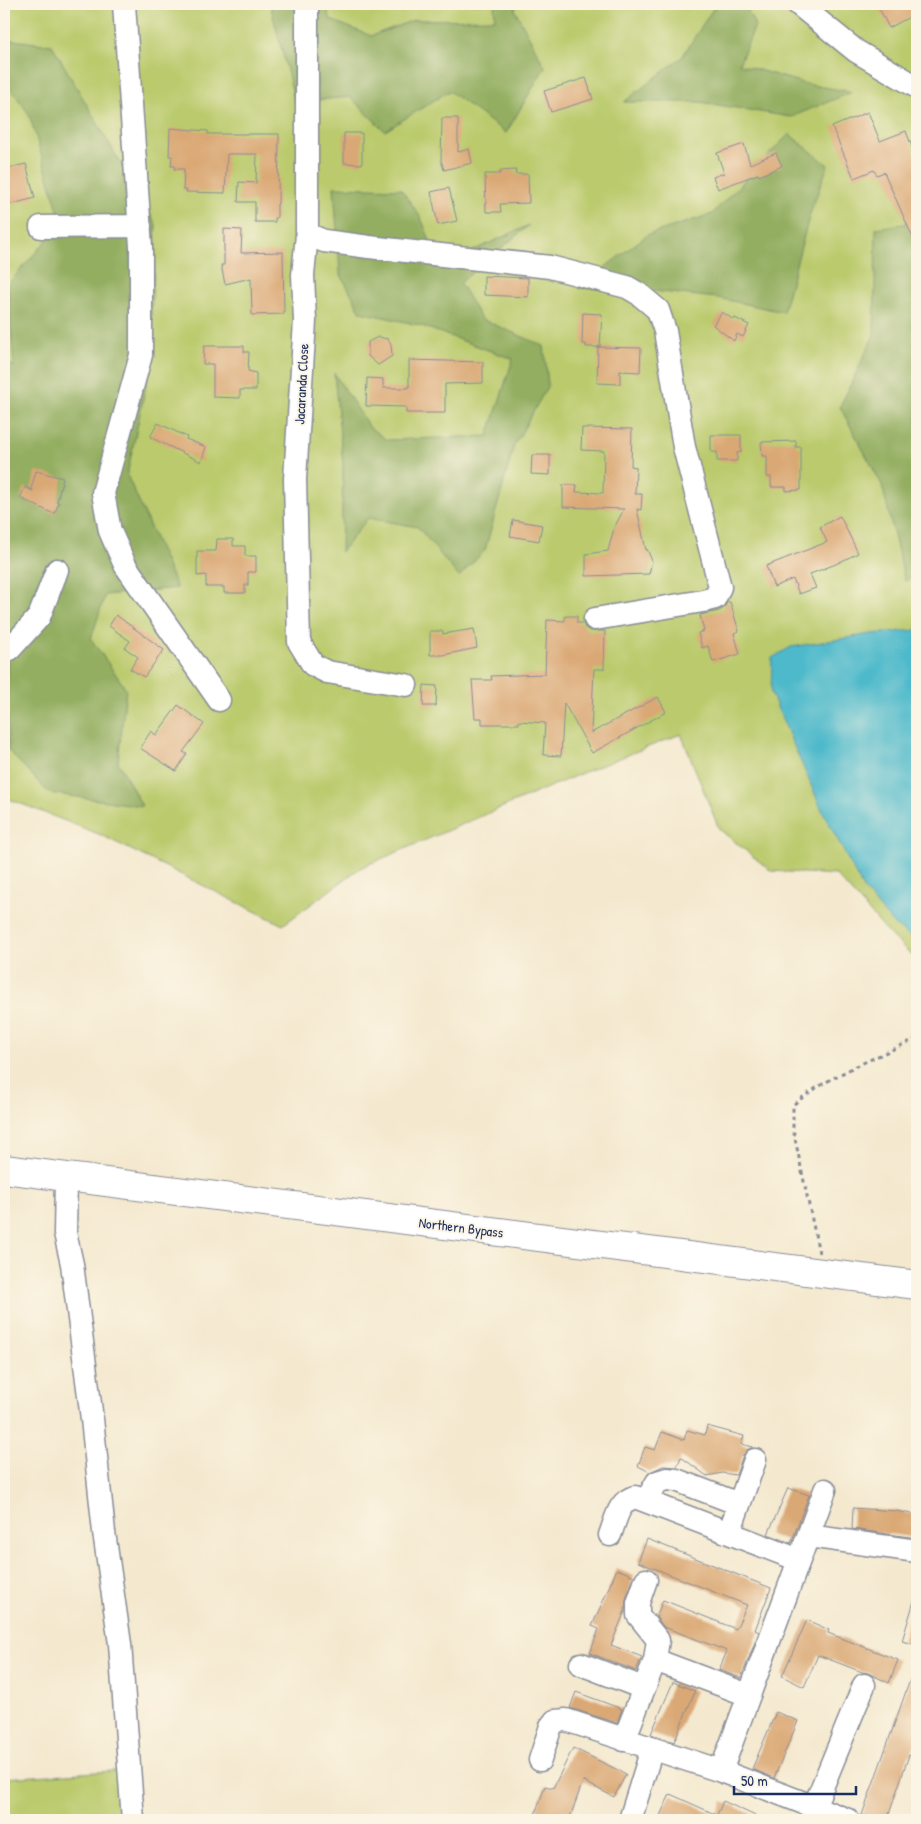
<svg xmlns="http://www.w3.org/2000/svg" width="921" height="1824" font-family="'Patrick Hand',sans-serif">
  <rect width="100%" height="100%" fill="#fcf5e5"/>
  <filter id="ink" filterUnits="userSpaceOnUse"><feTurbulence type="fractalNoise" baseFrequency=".02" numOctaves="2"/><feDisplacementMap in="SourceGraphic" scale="10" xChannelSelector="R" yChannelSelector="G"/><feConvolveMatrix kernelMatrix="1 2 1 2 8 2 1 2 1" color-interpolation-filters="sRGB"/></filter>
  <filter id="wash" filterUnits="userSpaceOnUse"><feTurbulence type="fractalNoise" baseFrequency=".0096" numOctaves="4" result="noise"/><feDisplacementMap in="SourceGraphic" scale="20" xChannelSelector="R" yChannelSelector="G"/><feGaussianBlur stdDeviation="1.12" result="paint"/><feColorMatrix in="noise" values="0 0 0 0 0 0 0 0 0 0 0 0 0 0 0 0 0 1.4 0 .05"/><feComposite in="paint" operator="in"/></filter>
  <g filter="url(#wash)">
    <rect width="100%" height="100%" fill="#f4e9cf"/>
    <!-- green -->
    <path fill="#baca6c" stroke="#6a7c65" d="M4,4H917V960L891,936L836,875L771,871L719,829L681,734L587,771L360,868L283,925L101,835L4,797Z
      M128,1770L136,1820H4V1778Z"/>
    <!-- forest -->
    <path fill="#93ae60" stroke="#576e5f" d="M270,4H325L331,20L371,36L414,20L495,19L494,4H517L515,10L545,67L506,133L449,91L385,131L350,97L295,102Z
      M716,4H745L755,26L739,64L806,84L852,92L791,117L700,102H624L682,57Z
      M4,39L52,45L156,224L148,375L127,475L177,588L105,595L91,639L126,689L118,762L142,806L49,793L8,750L7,659H4V360L14,367L8,284L62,223L29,114L4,79Z
      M789,134L828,165L810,214L783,312L718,298L643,290L578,288L647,235L712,214Z
      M334,187L401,189L421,218L440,266L529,225L460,283L481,319L544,346L548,385L514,446L485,550L459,577L418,527L368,518L341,552L343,465L334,373L370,428L387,440L488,436L513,359L419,325L361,312L340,273Z
      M917,222V575L905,581L882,485L840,407L874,335L876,228Z"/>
    <!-- water -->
    <path fill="#4eb9cb" stroke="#347494" d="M917,630V941L894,925L864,890L821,808L771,693L772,658L791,647L871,634Z"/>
    <g id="blocks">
      <!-- building -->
      <path fill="#daa875" d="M886,4H917V13L889,28L879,8Z
        M586,78L593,99L551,112L544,91Z
        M868,112L880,141L906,131L917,160V247L884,172L877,175L874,170L854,178L832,127Z
        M442,118H458V152L469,149L472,163L444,170L441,160Z
        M170,128L208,131V134H279L278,204H277V218H275V222H255V202H238L239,182L256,183L257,154H227L225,193L186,192L187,190H183L184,169H174L175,166H171L172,156H169Z
        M344,133H362V164L344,163Z
        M744,144L750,164L776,153L782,166L759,176L758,174L718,189L713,177L724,173L717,153Z
        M26,164L35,198L4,206V169Z
        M516,170L515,174H528L529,203L500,204L501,212H486L485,174H500V171Z
        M449,188L457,221L438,225L431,192Z
        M224,229L242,230L241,253L283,252L284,314L252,315L251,278L225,284L221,265H224Z
        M484,276L528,278V297L484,295Z
        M722,312L734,320L735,318L749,325L743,337L737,334L734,341L713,325Z
        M583,313L602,314L600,347H586V344H582Z
        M378,337L388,339L391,345L392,356L378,365L368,356V342Z
        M204,346H244V352H249L248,371L256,373V390H240V398L213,397V364H203Z
        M598,347L641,348L640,372L620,371V384L597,383Z
        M409,360L483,362V383L445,384V413H406V407L366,406L367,378L383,379V388H409Z
        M158,423L187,437L186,439L206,447L201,462L150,437Z
        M582,428L632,429L631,466L636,467L635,494H642L641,510L637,509L646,550L647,549L652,561L649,574L586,576V554L608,551L614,528L624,509L563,507V485H577L576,492L603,493L604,451L581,450Z
        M711,435H741V452L737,453V461H717V452H711Z
        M796,441V447H801V490L786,491V487H771V477H767V456H762L761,442Z
        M532,455H550V475L531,474Z
        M36,471L63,478L57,502L59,503L54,514L20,498L25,487L33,491V490L31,489Z
        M840,516L858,553L836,564L810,574L816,588L799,594L793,579L774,587L766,566L827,542L820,527Z
        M513,520L542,525L539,541L510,536Z
        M217,539H233V546H245V556H256V572H248V585H245V593H224V587H206V575L197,576V551H216Z
        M727,602H730L739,631L734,633L740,654L713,662L708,646L702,648L698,633L704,631L700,615L719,611L724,608Z
        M116,615L164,650L144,677L130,669L138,657L125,648L130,641L109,626Z
        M565,616H577V623H583L585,628L590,631H605L604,669H594L591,733L658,697L666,712L592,753L564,703L561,756L543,755L545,723L519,721V724H482V718H475L472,680H492L491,676L545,674L547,620L565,621Z
        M474,629L477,648L443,655H430V631H443V634Z
        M424,685L437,686L436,706H423Z
        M178,705L204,724L183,752L187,754L176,771L140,748L151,731L156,735Z
        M707,1426L744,1436L741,1444L753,1447L747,1450L743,1455L736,1475L722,1473L707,1476L681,1457L677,1467L663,1466L650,1472L638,1466L645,1447L655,1450L662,1432L684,1440L687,1430L705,1435Z
        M788,1488L809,1495L791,1543L768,1534Z
        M853,1508L896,1511L917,1515V1538L852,1529Z
        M647,1539L771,1588L755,1630L759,1632L741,1678L719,1670L727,1651L664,1627L656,1617L663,1600L736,1629L747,1605L638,1562Z
        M617,1569L634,1576L626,1599L625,1611L611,1645L642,1657L636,1671L590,1653L599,1629L592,1626Z
        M914,1601L917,1602V1645L902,1641Z
        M807,1620L829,1630L828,1633L898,1660L889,1683L868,1673L862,1672L818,1655L804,1687L782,1676Z
        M915,1666H917V1737L911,1756L909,1755L887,1820H877L862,1815Z
        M673,1682L695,1691L674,1742L651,1734Z
        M576,1692L622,1709L617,1723L570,1708Z
        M776,1712L798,1721L774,1778L752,1769Z
        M573,1748L626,1774L614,1797L583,1781L569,1820H533L545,1786L553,1788Z
        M670,1794L717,1815L723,1801L764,1820H658Z"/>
    </g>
  </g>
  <g filter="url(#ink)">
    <use href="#blocks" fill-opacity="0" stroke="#888c96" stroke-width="1"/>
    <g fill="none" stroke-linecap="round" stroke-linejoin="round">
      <defs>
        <path id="minor" d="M124,4L141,247V355L103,493L110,531L125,565L219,700
          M307,4V234L303,275L305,321L295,479L299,642L313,665L327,672L406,685
          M798,4L856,51L917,87
          M41,227L140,226
          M307,234L324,241L369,247L550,267L627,287L639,294L658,310L665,331L684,447L720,587L715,598L703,601L595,619
          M4,651L10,649L39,617L57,570
          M66,1177L65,1233L72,1264L92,1419L104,1532L120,1644L133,1820
          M755,1460L729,1533L799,1560
          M646,1501L657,1482L667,1479L676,1480L739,1504
          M610,1535C616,1520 618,1501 635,1497L729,1533
          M808,1536L917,1551
          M646,1580L638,1603V1615L658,1640L655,1660
          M581,1664L643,1688
          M624,1740L655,1660L748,1695
          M540,1760L551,1726L555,1721L566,1720L721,1771L848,1820
          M721,1771L825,1490
          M814,1807L864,1685
          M630,1820L652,1749"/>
        <path id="major" d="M4,1169L917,1285"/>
      </defs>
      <!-- minor casing -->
      <use href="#minor" stroke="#888c96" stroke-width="25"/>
      <!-- major casing -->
      <use href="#major" stroke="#888c96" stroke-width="30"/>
      <!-- path -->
      <path stroke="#888c96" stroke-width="3" stroke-dasharray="4 4" stroke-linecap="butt" d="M819,1253L793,1129V1105C829,1075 876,1058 917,1038"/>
      <!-- minor -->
      <use href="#minor" stroke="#fff" stroke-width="22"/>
      <!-- major -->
      <use href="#major" stroke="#fff" stroke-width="28"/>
    </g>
  </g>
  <g text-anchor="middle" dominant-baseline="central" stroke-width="4" stroke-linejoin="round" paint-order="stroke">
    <!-- street labels -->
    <g font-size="14" fill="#1b2f5e" stroke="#fcf5e5">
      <text transform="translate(301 384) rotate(-87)">Jacaranda Close</text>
      <text transform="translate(461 1227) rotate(7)">Northern Bypass</text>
    </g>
  </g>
  <!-- margin -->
  <rect width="921" height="1824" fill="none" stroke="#fcf5e5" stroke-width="20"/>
  <!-- scale -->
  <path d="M734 1786v8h122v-8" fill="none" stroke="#1b2f5e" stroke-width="2.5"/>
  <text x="741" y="1786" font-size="15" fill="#1b2f5e" stroke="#fcf5e5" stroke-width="4" paint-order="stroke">50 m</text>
</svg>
